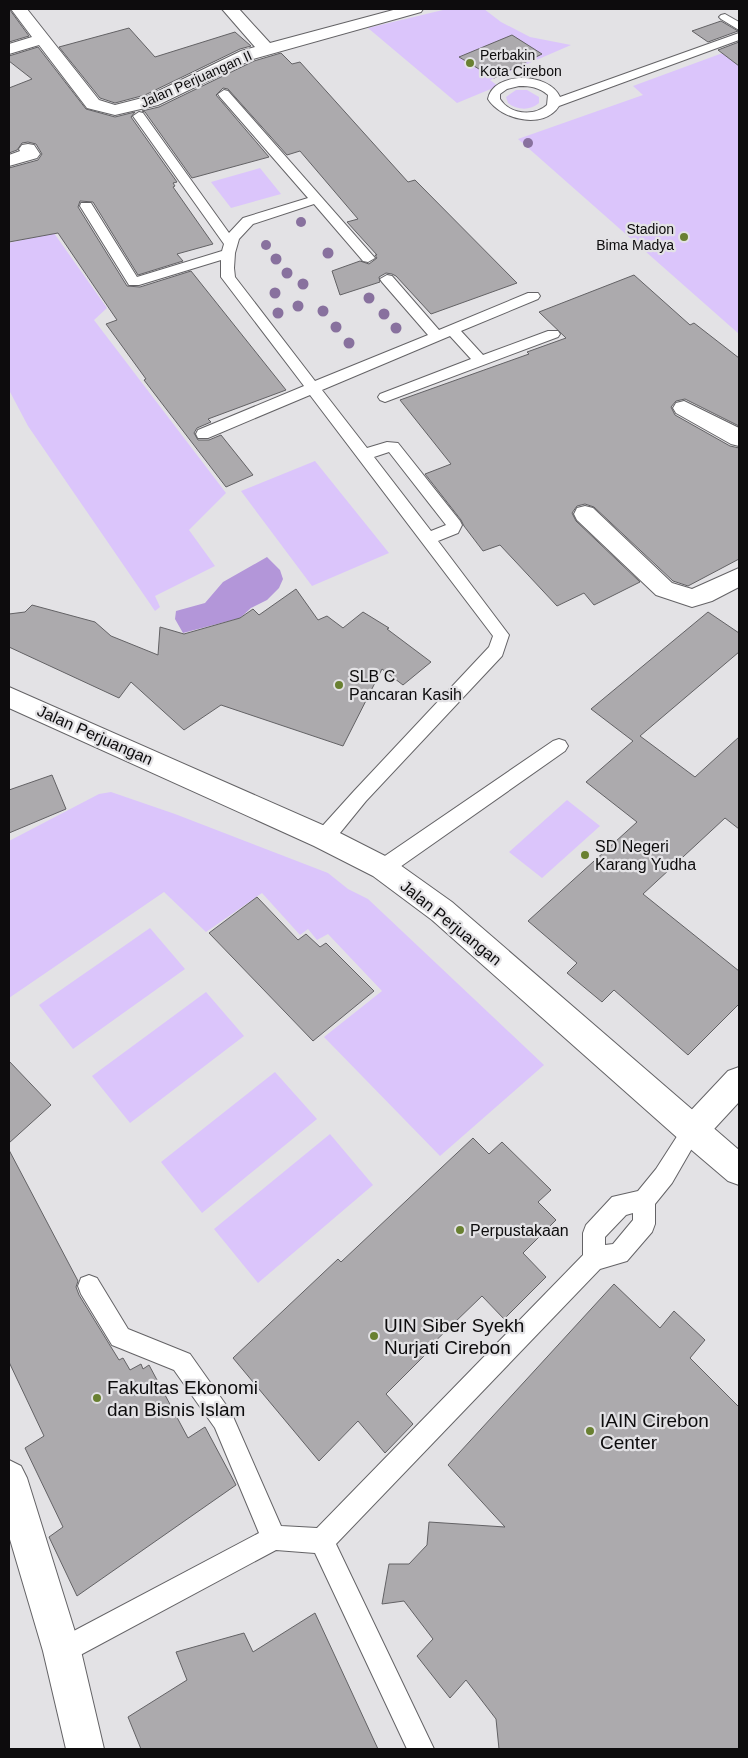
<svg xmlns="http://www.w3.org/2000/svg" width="748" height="1758" font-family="Helvetica,sans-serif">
  <rect width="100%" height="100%" fill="#e3e2e5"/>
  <!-- green -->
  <path fill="#dbc5fb" d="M447,9H484L501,22L530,37L571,45L490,80L498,86L457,103L368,28Z
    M739,47V334L518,139L643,95L633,86Z
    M516,90H527L539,97V103C530,111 517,110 508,103L506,97Z
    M260,168L281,194L231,208L211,182Z
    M44,219L107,308L94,320L226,493L189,530L215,566L155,596L160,607L155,611L28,426L9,390V243L35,237Z
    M315,461L389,553L312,586L241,491Z
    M111,792L175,814L328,873L348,889L368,899L544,1065L440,1156L324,1037L382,991L328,934L317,940L308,929L300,935L262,893L206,932L164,892L9,998V841L99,794Z
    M567,800L600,826L542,878L509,852Z
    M150,928L185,969L73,1049L39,1005Z
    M206,992L244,1036L130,1123L92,1076Z
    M275,1072L317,1119L202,1213L161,1162Z
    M330,1134L373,1185L258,1283L214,1229Z"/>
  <!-- forest -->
  <path fill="#b396d9" d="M267,557L280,570L283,579L279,588L267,600L251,608L240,618L183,633L175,619L176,611L205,603L223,582Z"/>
  <!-- building -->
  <path fill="#acaaad" stroke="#636265" d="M9,9L10,10L29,36L9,42Z
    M721,21L738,31L708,42L692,31Z
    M129,28L155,57L235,32L251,46L240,49L145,95L115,103L100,98L59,47Z
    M512,35L542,54L494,78L459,57Z
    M739,42V66L718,50Z
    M38,47L86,109L115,117L135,112L131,117L177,182L173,183L175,186L173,187L213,244L177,254L183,261L138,275L93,202L80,201L78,207L127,286L140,287L191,271L286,390L208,419L211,422L197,428L194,433L198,440H209L221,435L253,475L226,487L144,380L146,379L106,324L117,320L58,233L9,242V168L38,160L42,154L36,144L28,142L22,143L17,150L9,153V88L32,79L9,61V56Z
    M281,53L292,64L300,62L408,182L415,180L517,283L431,314L396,276L392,274L386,273L379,277L380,282L340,295L332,271L360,261L369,264L377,258L375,255H377L347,222L358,219L300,151L287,155L228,89L223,88L216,95L269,157L192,178L145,112L142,111L159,107L254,61Z
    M634,275L690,325L694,323L739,358V426L685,399L676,401L671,407L675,415L730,446L739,448V559L688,586L673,581L594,507L585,504L577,506L572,513L576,521L640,582L594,605L584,593L557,606L500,545L483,551L464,526L461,520L425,474L451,464L400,400L529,354L527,352L566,338L539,312Z
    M296,589L318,620L327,616L343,628L363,612L389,628L387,629L431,662L403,685L382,669L343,746L221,705L184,730L131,682L119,698L9,647V614L25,612L32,605L95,622L111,636L158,655L160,627L184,634L240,618L253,609L259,615Z
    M708,612L739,633V652L640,736L695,777L739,737V829L725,818L643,894L739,971V1004L688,1055L614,990L602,1002L567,973L577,963L528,921L637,822L586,782L633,741L591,709Z
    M52,775L66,809L9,833V790Z
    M257,897L298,940L306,934L320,947L326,943L374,991L313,1041L209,933Z
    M9,1061L51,1105L9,1143Z
    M473,1138L489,1154L502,1142L551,1190L538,1202L556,1220L523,1253L546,1277L504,1319L482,1296L423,1353L425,1355L386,1394L413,1424L385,1453L358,1421L319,1461L233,1358L338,1259L341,1262Z
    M9,1150L78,1281L76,1287L79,1295L119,1360L123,1358L130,1370L141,1364L143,1369L149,1365L188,1438L205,1427L236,1485L77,1596L49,1537L63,1527L25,1448L44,1436L9,1362Z
    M614,1284L660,1328L674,1311L705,1340L690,1358L739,1407V1749H499L496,1719L466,1680L450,1698L417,1656L433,1639L404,1601L382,1604L389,1564H409L427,1545L429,1522L505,1527L448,1465Z
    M315,1613L378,1749H141L128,1717L187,1680L176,1652L244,1633L253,1652Z"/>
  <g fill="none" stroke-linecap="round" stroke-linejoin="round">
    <defs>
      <path id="service" d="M725,14L739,22V30L721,19L719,17L721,15Z
        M739,33V40L559,106C544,130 501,120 488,99C493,71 549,72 560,97ZM519,86C530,86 539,87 548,95L547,105C534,117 509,114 500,99V94L507,89Z
        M224,90L228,91L375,258L368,262L363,261L314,204L253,224L239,239L235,253L234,268L235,277L315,381L428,335L382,282L380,279L387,275L392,276L439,330L528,293H538L540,296L538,299L461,331L483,355L548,331H558L560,334L558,337L385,402L380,400L378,397L380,394L471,359L450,336L322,390L367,448L387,442L398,443L460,521L462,525L458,533L438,541L509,635L502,656L366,801L331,844L324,846L317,844L315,838L317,832L354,791L489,647L493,636L310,395L208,438H198L196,434L198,430L304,386L221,277V260L139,285H129L80,206L81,203H91L137,277L222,251L224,244L133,116L139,112L143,113L229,233L243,218L308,198L220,97L218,94ZM389,452L446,525L431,531L374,457Z
        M559,739L565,741L568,746L565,751L390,874L383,876L376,874L374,868L376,862L553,741Z
        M692,1121L699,1124L702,1131L672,1183L655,1204V1224L652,1232L627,1261L600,1269L336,1544L434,1749H407L315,1553L276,1550L71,1660L62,1664L53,1660L49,1651L53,1642L259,1533L215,1428L174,1370L112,1345L81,1294L78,1286L81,1278L89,1275L97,1278L128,1329L190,1354L231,1412L281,1526L317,1528L583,1255V1233L586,1225L612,1197L638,1191L656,1169L685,1124ZM633,1213V1220L613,1244L605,1245V1237L626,1215Z"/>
      <path id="minor" d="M11,9H27L99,100L115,105L146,97L241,51L255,47L222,9H239L270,43L397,9H423L421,12L253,59L158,105L115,115L87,108L39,45L9,54V44L32,37Z
        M28,144L34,145L40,154L37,158L9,166V155L20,151L19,149L22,145Z
        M684,401L739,428V446L731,444L676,413L673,408L676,403Z
        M585,506L593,508L672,583L692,589L739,568V587L712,601L692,607L656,595L577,520L574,514L577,508Z
        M739,1067V1102L703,1141L692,1146L681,1141L677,1131L681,1121L728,1071Z
        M9,1460L21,1466L27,1478L81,1651L104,1749H66L43,1651L9,1536Z"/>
      <path id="tertiary" d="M9,687L334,830L393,860L452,902L739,1150V1185L728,1181L681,1141L432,920L373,876L314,846L9,708Z"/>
    </defs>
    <!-- service casing -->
    <use href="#service" stroke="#646366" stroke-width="2"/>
    <!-- minor casing -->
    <use href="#minor" stroke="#646366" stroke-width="2"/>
    <!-- tertiary casing -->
    <use href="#tertiary" stroke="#646366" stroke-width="2"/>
    <!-- service -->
    <use href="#service" fill="#fff" fill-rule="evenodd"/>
    <!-- minor -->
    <use href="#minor" fill="#fff" fill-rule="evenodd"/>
    <!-- tertiary -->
    <use href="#tertiary" fill="#fff" fill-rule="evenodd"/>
  </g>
  <!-- trees -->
  <g fill="#88719e">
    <circle cx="528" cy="143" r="5"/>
    <circle cx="301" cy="222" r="5"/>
    <circle cx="266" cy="245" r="5"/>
    <circle cx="328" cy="253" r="5.5"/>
    <circle cx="276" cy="259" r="5.5"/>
    <circle cx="287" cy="273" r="5.5"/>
    <circle cx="303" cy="284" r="5.5"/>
    <circle cx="275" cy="293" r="5.5"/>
    <circle cx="369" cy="298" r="5.5"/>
    <circle cx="298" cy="306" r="5.5"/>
    <circle cx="323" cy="311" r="5.5"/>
    <circle cx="278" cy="313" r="5.5"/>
    <circle cx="384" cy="314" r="5.5"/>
    <circle cx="336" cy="327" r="5.5"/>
    <circle cx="396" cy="328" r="5.5"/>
    <circle cx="349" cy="343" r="5.5"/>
  </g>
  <!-- markers -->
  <g fill="#698031" stroke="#e3e2e5" stroke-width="2">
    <circle cx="470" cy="63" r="5"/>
    <circle cx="684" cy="237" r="5"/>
    <circle cx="339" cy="685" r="5"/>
    <circle cx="585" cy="855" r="5"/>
    <circle cx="460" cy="1230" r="5"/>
    <circle cx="374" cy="1336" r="5"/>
    <circle cx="97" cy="1398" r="5"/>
    <circle cx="590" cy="1431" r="5"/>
  </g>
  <g text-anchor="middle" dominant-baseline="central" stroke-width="4.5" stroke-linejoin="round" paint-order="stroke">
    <!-- far-poi labels -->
    <g font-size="14" fill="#0d0c0d" stroke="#e3e2e5" text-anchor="start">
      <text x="480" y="55">Perbakin<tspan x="480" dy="16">Kota Cirebon</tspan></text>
      <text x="674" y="229" text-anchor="end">Stadion<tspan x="674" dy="16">Bima Madya</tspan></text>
    </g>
    <!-- far-street labels -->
    <g font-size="14" fill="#0d0c0d" stroke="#e3e2e5">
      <text transform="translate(196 79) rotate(-24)">Jalan Perjuangan II</text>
    </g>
    <!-- poi labels -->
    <g font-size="16" fill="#0d0c0d" stroke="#e3e2e5" text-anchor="start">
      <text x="349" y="676">SLB C<tspan x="349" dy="18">Pancaran Kasih</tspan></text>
      <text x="595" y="846">SD Negeri<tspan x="595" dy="18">Karang Yudha</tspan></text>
      <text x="470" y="1230">Perpustakaan</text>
    </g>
    <!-- street labels -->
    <g font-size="16" fill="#0d0c0d" stroke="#e3e2e5">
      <text transform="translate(95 735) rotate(24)">Jalan Perjuangan</text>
      <text transform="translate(451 923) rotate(39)">Jalan Perjuangan</text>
    </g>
    <!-- near-poi labels -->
    <g font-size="19" fill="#0d0c0d" stroke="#e3e2e5" text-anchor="start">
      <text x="384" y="1325">UIN Siber Syekh<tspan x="384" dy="22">Nurjati Cirebon</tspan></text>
      <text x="107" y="1387">Fakultas Ekonomi<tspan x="107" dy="22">dan Bisnis Islam</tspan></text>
      <text x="600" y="1420">IAIN Cirebon<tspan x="600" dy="22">Center</tspan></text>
    </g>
  </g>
  <!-- border -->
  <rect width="748" height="1758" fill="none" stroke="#0d0c0d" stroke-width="20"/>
</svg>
